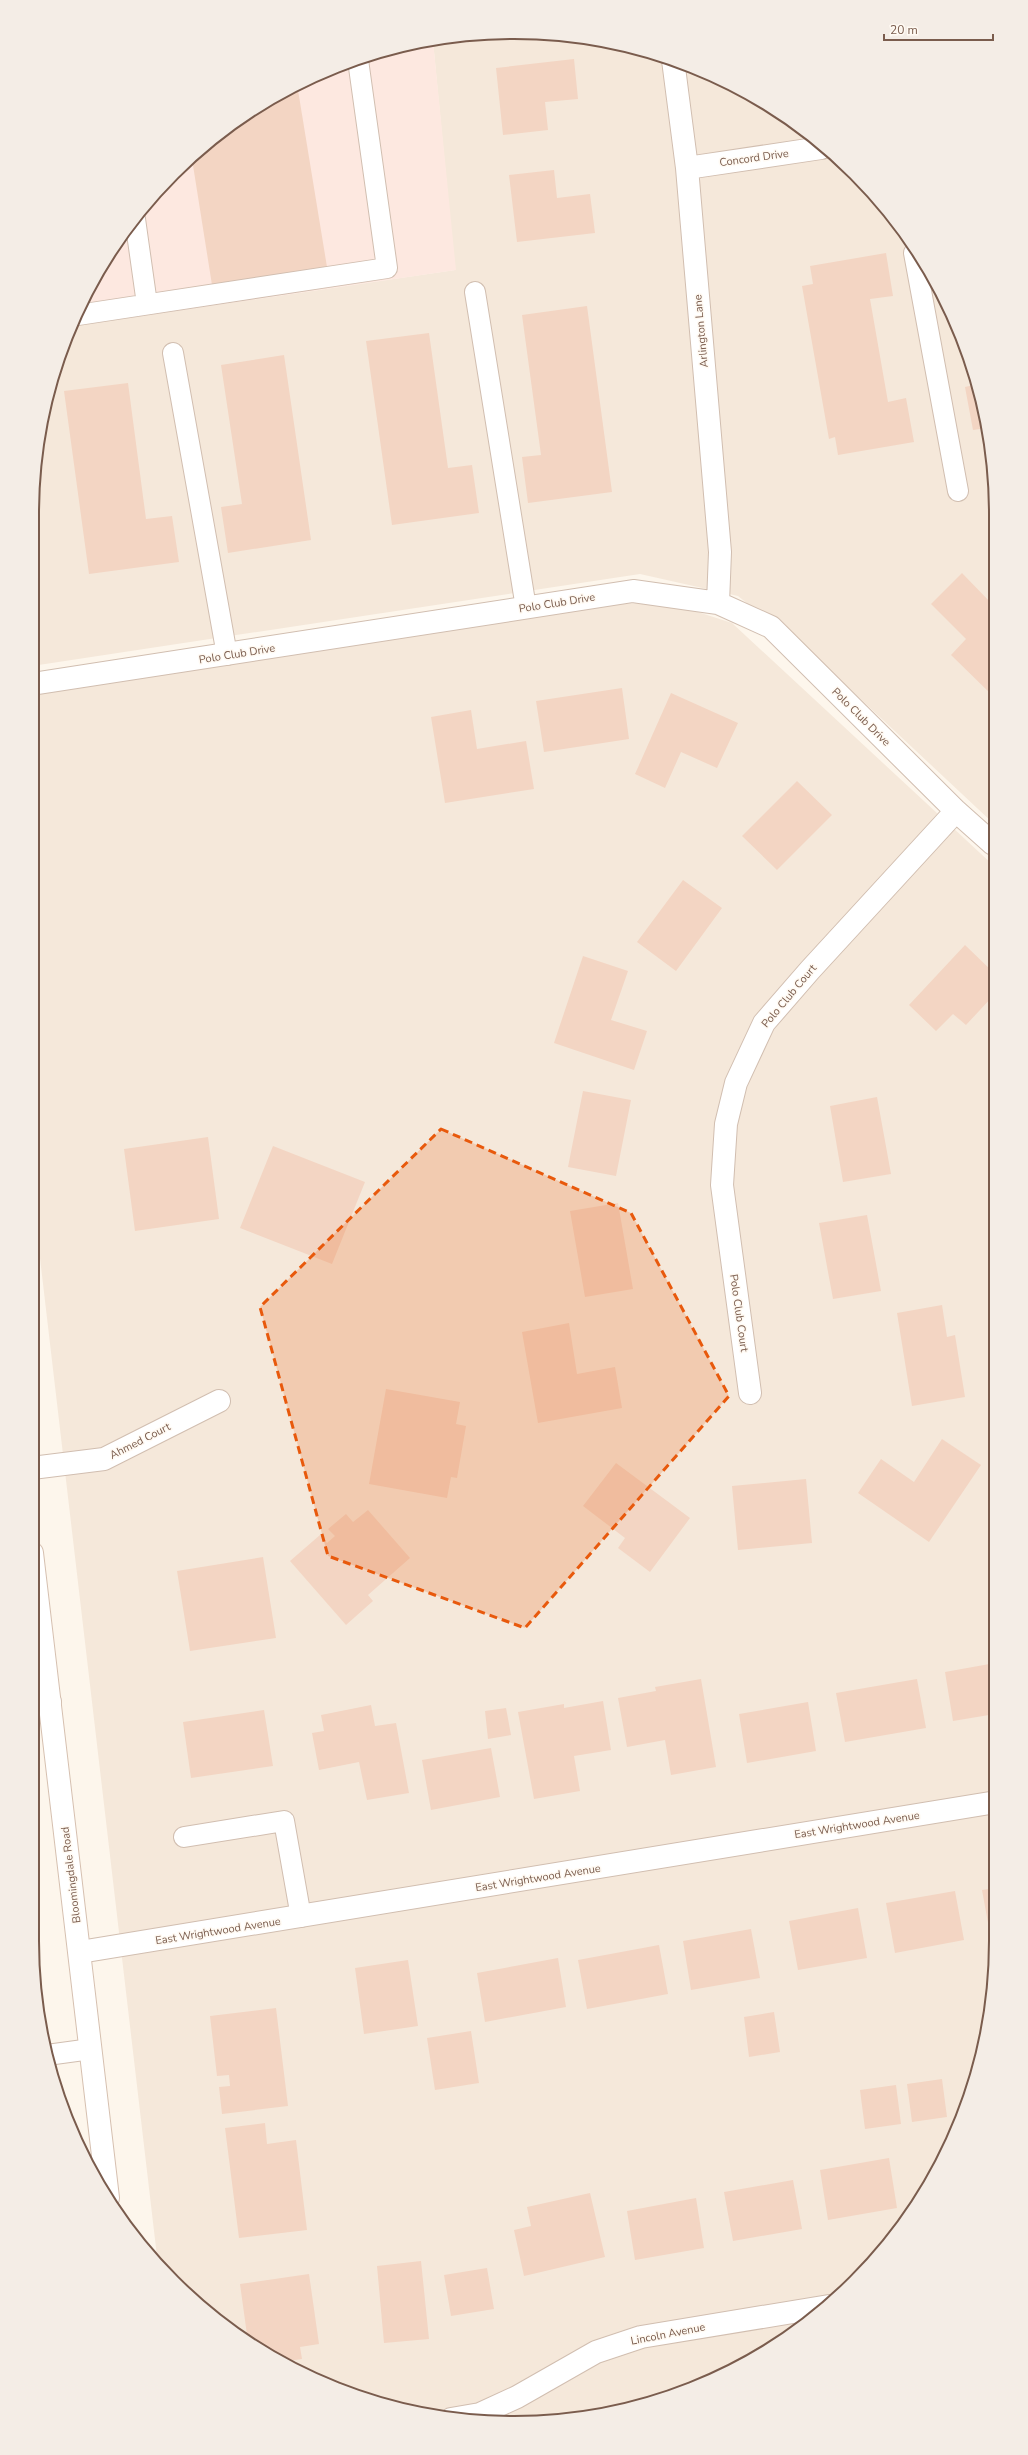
<svg xmlns="http://www.w3.org/2000/svg" width="1028" height="2455" font-family="'Nunito Sans',sans-serif">
  <rect width="100%" height="100%" fill="#fdf6ec"/>
  <!-- residential -->
  <path fill="#f5e8da" d="M482,33L577,36L669,58L782,113L877,196L946,301L980,389L992,451L993,823L821,662L738,596L640,574L32,666V514L36,451L58,359L72,326L455,270L433,41Z
    M610,603L673,604L732,623L993,865L996,1941L992,2004L970,2096L946,2154L897,2234L832,2303L782,2342L699,2386L608,2414L514,2423L451,2419L359,2397L273,2359L220,2323L158,2265L32,1190V692Z"/>
  <!-- commercial -->
  <path fill="#fde8e0" d="M433,41L456,270L72,326L96,273L151,196L220,132L301,82L389,48Z"/>
  <!-- building -->
  <path fill="#f3d5c3" d="M574,59L578,99L545,102L548,130L503,135L496,68Z
    M297,84L327,267L212,285L192,159L220,132Z
    M554,170L557,198L590,194L595,233L517,242L509,175Z
    M886,253L893,296L870,299L888,402L906,398L914,442L838,455L835,437L829,439L802,286L813,284L810,266Z
    M587,306L612,492L528,503L522,457L541,455L522,315Z
    M429,333L448,468L472,465L479,513L392,525L366,341Z
    M284,355L311,540L228,553L221,507L242,504L221,365Z
    M128,383L146,519L172,516L179,562L89,574L64,391Z
    M978,384L987,428L973,430L965,387Z
    M962,573L992,604L993,696L951,655L966,639L931,604Z
    M622,688L629,739L544,752L536,701Z
    M671,693L738,723L717,768L681,752L665,788L635,774Z
    M471,710L477,749L526,741L534,789L445,803L431,717Z
    M797,781L832,815L777,870L742,836Z
    M683,880L722,908L676,971L637,942Z
    M965,945L993,972V996L966,1025L953,1014L936,1031L909,1005Z
    M583,956L628,971L611,1020L647,1031L634,1070L554,1043Z
    M583,1091L631,1100L616,1176L568,1167Z
    M877,1097L891,1174L843,1182L830,1106Z
    M208,1137L219,1219L135,1231L124,1149Z
    M273,1146L365,1182L332,1264L240,1228Z
    M618,1203L633,1289L585,1297L570,1211Z
    M867,1215L881,1291L833,1299L819,1223Z
    M942,1305L947,1337L955,1335L965,1397L912,1406L897,1313Z
    M569,1323L577,1374L615,1367L622,1408L538,1423L522,1332Z
    M386,1389L460,1402L456,1424L466,1426L457,1478L451,1477L447,1498L369,1484Z
    M942,1439L981,1465L929,1542L858,1493L881,1459L914,1482Z
    M616,1463L690,1518L650,1572L618,1548L625,1538L583,1506Z
    M806,1479L812,1543L738,1550L732,1486Z
    M368,1510L410,1558L368,1595L373,1601L346,1625L290,1561L320,1535L327,1543L335,1536L328,1529L346,1514L353,1522Z
    M263,1557L276,1638L190,1651L177,1571Z
    M995,1663V1714L953,1721L945,1672Z
    M701,1679L716,1767L671,1775L665,1740L627,1747L618,1698L656,1691L655,1687Z
    M917,1679L926,1728L845,1742L836,1693Z
    M603,1701L611,1750L574,1756L580,1791L534,1799L518,1712L564,1704V1708Z
    M808,1702L816,1751L747,1763L739,1714Z
    M371,1705L375,1726L396,1723L409,1793L367,1800L359,1762L319,1770L312,1733L324,1731L321,1715Z
    M506,1708L511,1735L488,1739L485,1711Z
    M264,1710L273,1766L191,1778L183,1722Z
    M491,1748L500,1797L431,1810L422,1760Z
    M996,1888V1938L991,1939L982,1890Z
    M955,1891L964,1940L895,1953L886,1903Z
    M858,1908L867,1958L798,1970L789,1921Z
    M751,1929L760,1978L691,1990L683,1941Z
    M659,1945L668,1994L587,2009L578,1960Z
    M558,1958L566,2007L485,2022L477,1973Z
    M408,1960L418,2026L364,2034L355,1968Z
    M276,2008L288,2106L222,2114L219,2087L230,2086L229,2075L217,2076L210,2016Z
    M774,2012L780,2052L749,2057L744,2017Z
    M471,2031L479,2083L435,2090L427,2038Z
    M942,2079L947,2117L912,2122L907,2084Z
    M896,2085L901,2124L865,2129L860,2090Z
    M265,2123L267,2144L296,2140L307,2230L239,2238L225,2128Z
    M955,2133L950,2145L948,2134Z
    M889,2158L897,2208L828,2220L820,2170Z
    M793,2180L802,2229L733,2241L724,2192Z
    M590,2193L605,2257L524,2276L514,2230L531,2226L527,2207Z
    M696,2198L704,2248L635,2260L627,2211Z
    M421,2261L429,2339L384,2343L377,2266Z
    M487,2268L494,2309L451,2316L444,2275Z
    M309,2274L319,2344L300,2347L302,2359L281,2362L248,2342L240,2284Z"/>
  <g fill="none" stroke-linecap="round" stroke-linejoin="round">
    <defs>
      <path id="service" d="M135,219L147,304
        M914,253L958,491
        M475,292L526,608
        M78,315L387,268L358,60
        M173,353L227,655
        M184,1837L284,1821L301,1917
        M47,2055L91,2049"/>
      <path id="minor" d="M673,60L687,168L720,552L718,603
        M687,168L821,148
        M32,684L633,591L718,603L771,627L956,811L993,844
        M750,1393L722,1185L726,1124L736,1083L764,1023L810,970L956,811
        M32,1468L104,1459L219,1401
        M32,1705L50,1702
        M80,1952L996,1802
        M451,2419L480,2414L517,2397L596,2352L641,2337L829,2306"/>
      <path id="secondary" d="M32,1553L108,2198"/>
    </defs>
    <!-- service casing -->
    <use href="#service" stroke="#d1beb0" stroke-width="22"/>
    <!-- minor casing -->
    <use href="#minor" stroke="#d1beb0" stroke-width="24"/>
    <!-- secondary casing -->
    <use href="#secondary" stroke="#d6c0b0" stroke-width="24"/>
    <!-- service -->
    <use href="#service" stroke="#fff" stroke-width="20"/>
    <!-- minor -->
    <use href="#minor" stroke="#fff" stroke-width="22"/>
    <!-- secondary -->
    <use href="#secondary" stroke="#fff" stroke-width="22"/>
  </g>
  <!-- marked area -->
  <path fill="#e8590c" fill-opacity="0.2" stroke="#e8590c" stroke-width="3" stroke-dasharray="8 5" stroke-linejoin="round" d="M441,1129L631,1213L729,1396L525,1628L328,1556L260,1307Z"/>
  <g text-anchor="middle" dominant-baseline="central" stroke-width="3" stroke-linejoin="round" paint-order="stroke">
    <!-- street labels -->
    <g font-size="11" fill="#7a5c4d" stroke="#fffaf3">
      <text transform="translate(754 158) rotate(-8)">Concord Drive</text>
      <text transform="translate(701 331) rotate(-95)">Arlington Lane</text>
      <text transform="translate(557 603) rotate(-9)">Polo Club Drive</text>
      <text transform="translate(237 654) rotate(-9)">Polo Club Drive</text>
      <text transform="translate(861 717) rotate(45)">Polo Club Drive</text>
      <text transform="translate(789 996) rotate(-50)">Polo Club Court</text>
      <text transform="translate(739 1313) rotate(82)">Polo Club Court</text>
      <text transform="translate(140 1441) rotate(-27)">Ahmed Court</text>
      <text transform="translate(857 1825) rotate(-9)">East Wrightwood Avenue</text>
      <text transform="translate(71 1875) rotate(-97)">Bloomingdale Road</text>
      <text transform="translate(538 1878) rotate(-9)">East Wrightwood Avenue</text>
      <text transform="translate(218 1931) rotate(-9)">East Wrightwood Avenue</text>
      <text transform="translate(668 2334) rotate(-11)">Lincoln Avenue</text>
    </g>
  </g>
  <!-- crop -->
  <path d="M0 0H1028V2455H0ZM514 39H514A475 475 0 0 1 989 514V1941A475 475 0 0 1 514 2416H514A475 475 0 0 1 39 1941V514A475 475 0 0 1 514 39Z" fill="#f4ede6" fill-rule="evenodd"/>
  <path fill="none" stroke="#7a5c4d" stroke-width="2" d="M514 39H514A475 475 0 0 1 989 514V1941A475 475 0 0 1 514 2416H514A475 475 0 0 1 39 1941V514A475 475 0 0 1 514 39Z"/>
  <!-- scale -->
  <path d="M884 34v6h109v-6" fill="none" stroke="#7a5c4d" stroke-width="2"/>
  <text x="890" y="34" font-size="12" fill="#7a5c4d" stroke="#fffaf3" stroke-width="3" paint-order="stroke">20 m</text>
</svg>
